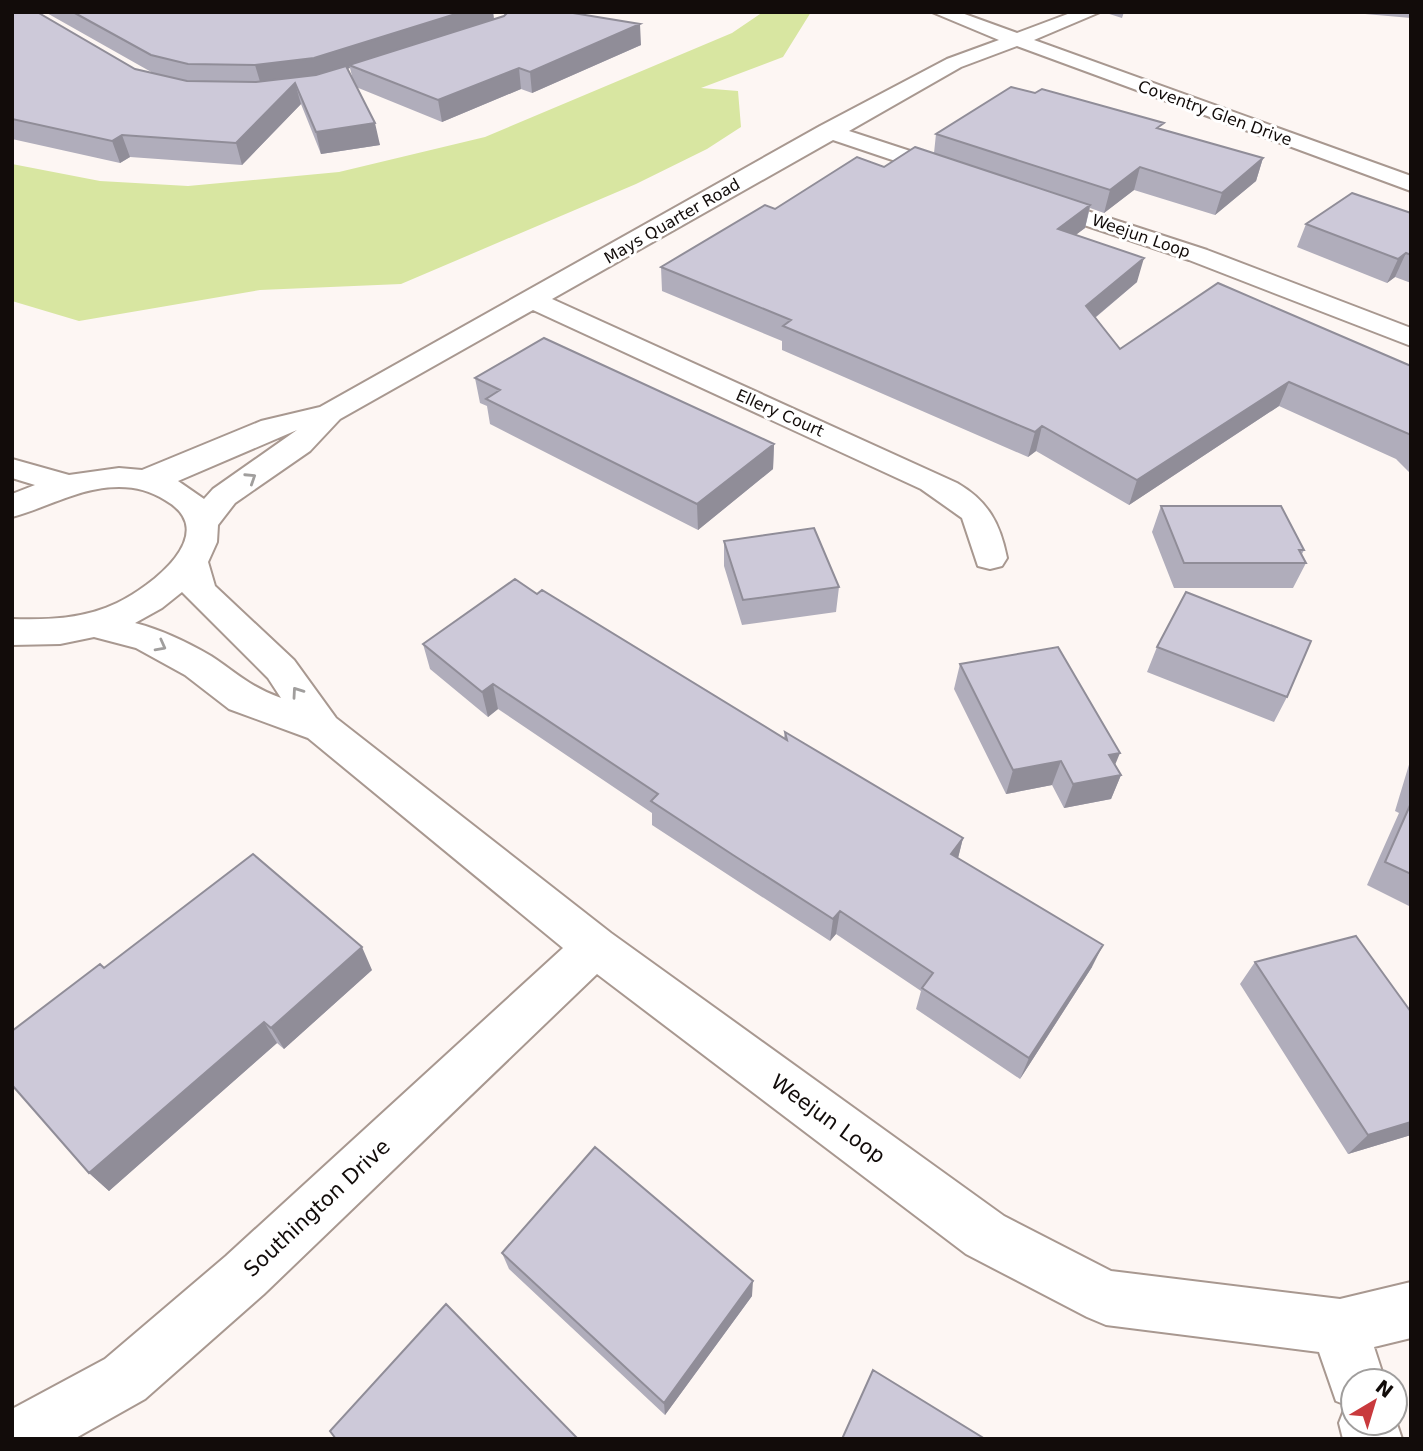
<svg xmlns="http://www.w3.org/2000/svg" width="1423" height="1451" font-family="'DejaVu Sans',sans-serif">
  <rect width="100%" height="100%" fill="#fdf6f3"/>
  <!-- green -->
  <path fill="#d8e6a1" d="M763,12H811L783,57L701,88L738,91L741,127L707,149L636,184L401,284L260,290L79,321L12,301V164L100,181L188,186L339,172L485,137L732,33Z"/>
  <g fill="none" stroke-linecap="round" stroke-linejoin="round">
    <defs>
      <path id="minor" d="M932,12H959L1017,33L1073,12H1100L1034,40L1411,176V191L1017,46L961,67L849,131L959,167L962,172L959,177H943L833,140L552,299L957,483C988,501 1000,523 1007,558L1002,566L990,569L978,566L962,518L921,489L533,310L340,419L310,451L235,503L218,525L217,542L208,562L215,586L294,660L336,718L611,933L1004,1216L1111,1271L1340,1299L1411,1282V1338L1374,1347L1385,1381H1353V1423H1395V1418L1402,1439H1343L1339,1423L1346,1405L1336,1401L1319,1352L1106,1325L1087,1317L966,1254L597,974L264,1294L145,1399L74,1439H12V1409L105,1359L226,1256L563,948L308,738L229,709L185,675L136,648L94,637L60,644L12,645V619C48,620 84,619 117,603C150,587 223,533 165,500C150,491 137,487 119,487C80,487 49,507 12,517V494L35,485L12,478V459L69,475L119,468L142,470L261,421L320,407L820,126L947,59L999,40ZM297,430L213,489L204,499L178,481ZM182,592L268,678L281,698C250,687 237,673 211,656C187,642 162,630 135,623L162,608Z
        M1038,195L1207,250L1411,328V346L1189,260L1030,207L1026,202L1030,197Z"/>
    </defs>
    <!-- minor casing -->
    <use href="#minor" stroke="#a89890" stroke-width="4"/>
    <!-- minor -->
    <use href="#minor" fill="#fff" fill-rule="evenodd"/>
  </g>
  <!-- wall -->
  <path fill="#b0adbb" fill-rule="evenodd" d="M12,12L135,69L153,73L45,12H493L494,20L641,45L532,93L521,89L442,122L356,87L380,145L321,154L301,104L242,165L130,157L120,163L12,139ZM350,68L353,80L347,69Z
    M1103,12H1124L1122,18Z
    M1342,12H1411V18Z
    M1162,129L1263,158L1256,181L1215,215L1134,190L1104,213L1090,208L1085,228L1075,235L1137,282L1095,318L1120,349L1411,366V474L1396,459L1279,406L1129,505L1036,451L1028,457L782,350V341L662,291L661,267L775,209L884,167L934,153L936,134Z
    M1411,213V283L1395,277L1387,283L1297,247L1306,224Z
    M475,378L774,444L773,469L698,530L490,424L487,406L480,403Z
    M1161,506L1304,550L1302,554L1306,563L1293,588H1174L1152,532Z
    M724,541L839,587L836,612L742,625L724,566Z
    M537,594L784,738L785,732L963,838L958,858L1092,967L1020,1079L916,1009L921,991L836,934L830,941L733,878L652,825V813L498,709L488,717L430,669L423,644Z
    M1157,647L1287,697L1274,722L1147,672Z
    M960,664L1115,764L1121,775L1111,799L1064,808L1052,785L1006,794L954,689Z
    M1411,758V907L1367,885L1399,813L1395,811Z
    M1255,962L1411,1135L1348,1154L1240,984Z
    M104,968L372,970L284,1049L277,1043L109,1191L89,1173Z
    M502,1253L752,1296L665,1415L509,1269Z"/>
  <!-- shaded-wall -->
  <path fill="#908d98" d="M462,12H493L494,20L349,65L350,68L318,78L261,85L255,65Z
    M640,24L641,45L532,93L530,72Z
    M519,68L521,89L442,122L438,100Z
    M295,83L301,104L242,165L236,143Z
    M375,123L380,145L321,154L316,132Z
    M122,135L130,157L120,163L112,141Z
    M1263,158L1256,181L1215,215L1222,193Z
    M1140,167L1134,190L1104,213L1110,190Z
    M1090,205L1085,228L1052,253L1058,229Z
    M1406,253L1395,277L1387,283L1398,259Z
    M1144,258L1137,282L1080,330L1086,306Z
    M1289,382L1279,406L1129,505L1137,480Z
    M1042,426L1036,451L1028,457L1035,432Z
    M774,444L773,469L698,530L697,504Z
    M493,684L498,709L488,717L482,692Z
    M1120,753L1110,777L1121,775L1111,799L1064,808L1073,784L1109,755Z
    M1061,761L1052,785L1006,794L1013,770Z
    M963,838L957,862L951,854Z
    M840,911L836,934L830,941L833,919Z
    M1103,945L1092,967L1020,1079L1029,1058Z
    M362,947L372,970L284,1049L271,1028Z
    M264,1022L277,1043L109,1191L89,1173Z
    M1411,1122V1135L1348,1154L1368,1135Z
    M753,1281L752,1296L665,1415L664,1403Z"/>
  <!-- building -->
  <path fill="#cdc9d9" stroke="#908d98" stroke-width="2" d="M12,12H37L135,69L187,81L256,82L316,75L346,66L375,123L316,132L295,83L236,143L122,135L112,141L12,119Z
    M73,12H462L314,58L255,65L188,64L151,55Z
    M508,12H567L640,24L530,72L519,68L438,100L349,65L504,16Z
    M1011,87L1035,93L1042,89L1164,123L1157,128L1263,158L1222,193L1140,167L1110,190L936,134Z
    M915,147L1090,205L1058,229L1144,258L1086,306L1120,349L1218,283L1411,366V435L1289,382L1137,480L1042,426L1035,432L783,326L791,320L661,267L765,205L775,209L857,157L884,167Z
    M1352,193L1411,213V255L1406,253L1398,259L1306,224Z
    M544,338L774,444L697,504L486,399L500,390L475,378Z
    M1161,506H1281L1304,550H1299L1306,563H1184Z
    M814,528L839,587L743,600L724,541Z
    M515,579L537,594L542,590L787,740L785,732L963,838L951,854L1103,945L1029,1058L922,988L933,973L840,911L833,919L733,855L651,801L658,794L493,684L482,692L423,644Z
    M1186,592L1311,641L1287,697L1157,647Z
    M1058,647L1120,753L1109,755L1121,775L1073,784L1061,761L1013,770L960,664Z
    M1411,803V874L1385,862Z
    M253,854L362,947L271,1028L264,1022L89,1173L12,1085V1031L100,964L104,968Z
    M1356,936L1411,1012V1122L1368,1135L1255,962Z
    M595,1147L753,1281L664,1403L502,1253Z
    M446,1304L578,1439H336L330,1431Z
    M873,1370L985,1439H842Z"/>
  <!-- one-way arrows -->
  <defs><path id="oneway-chevron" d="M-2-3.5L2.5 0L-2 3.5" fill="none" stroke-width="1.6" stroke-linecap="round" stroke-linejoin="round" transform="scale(1.75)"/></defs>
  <g stroke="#a09e9d">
    <use href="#oneway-chevron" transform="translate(251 478) rotate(-33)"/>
    <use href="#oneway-chevron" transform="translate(161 646) rotate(28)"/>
    <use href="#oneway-chevron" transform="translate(297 692) rotate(-125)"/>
  </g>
  <g text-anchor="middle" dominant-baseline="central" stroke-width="6" stroke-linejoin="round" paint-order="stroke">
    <!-- far-street labels -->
    <g font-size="16" fill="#120c0a" stroke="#fff">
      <text transform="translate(1215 113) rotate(20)">Coventry Glen Drive</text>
      <text transform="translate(672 221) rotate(-30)">Mays Quarter Road</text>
      <text transform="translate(1141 236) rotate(19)">Weejun Loop</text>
      <text transform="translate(780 413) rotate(24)">Ellery Court</text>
    </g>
    <!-- near-street labels -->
    <g font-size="21" fill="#120c0a" stroke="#fff">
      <text transform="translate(828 1119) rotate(36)">Weejun Loop</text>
      <text transform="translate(317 1208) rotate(-43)">Southington Drive</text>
    </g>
  </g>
  <!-- border -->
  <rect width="1423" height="1451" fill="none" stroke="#120c0a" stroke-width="28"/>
  <!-- north arrow -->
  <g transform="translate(1374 1402) rotate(38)"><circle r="33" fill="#ffffff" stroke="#a09e9d" stroke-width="2"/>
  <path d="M0-5L12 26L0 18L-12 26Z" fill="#c93a3d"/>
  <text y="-10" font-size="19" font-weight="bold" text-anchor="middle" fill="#120c0a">N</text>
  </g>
</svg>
